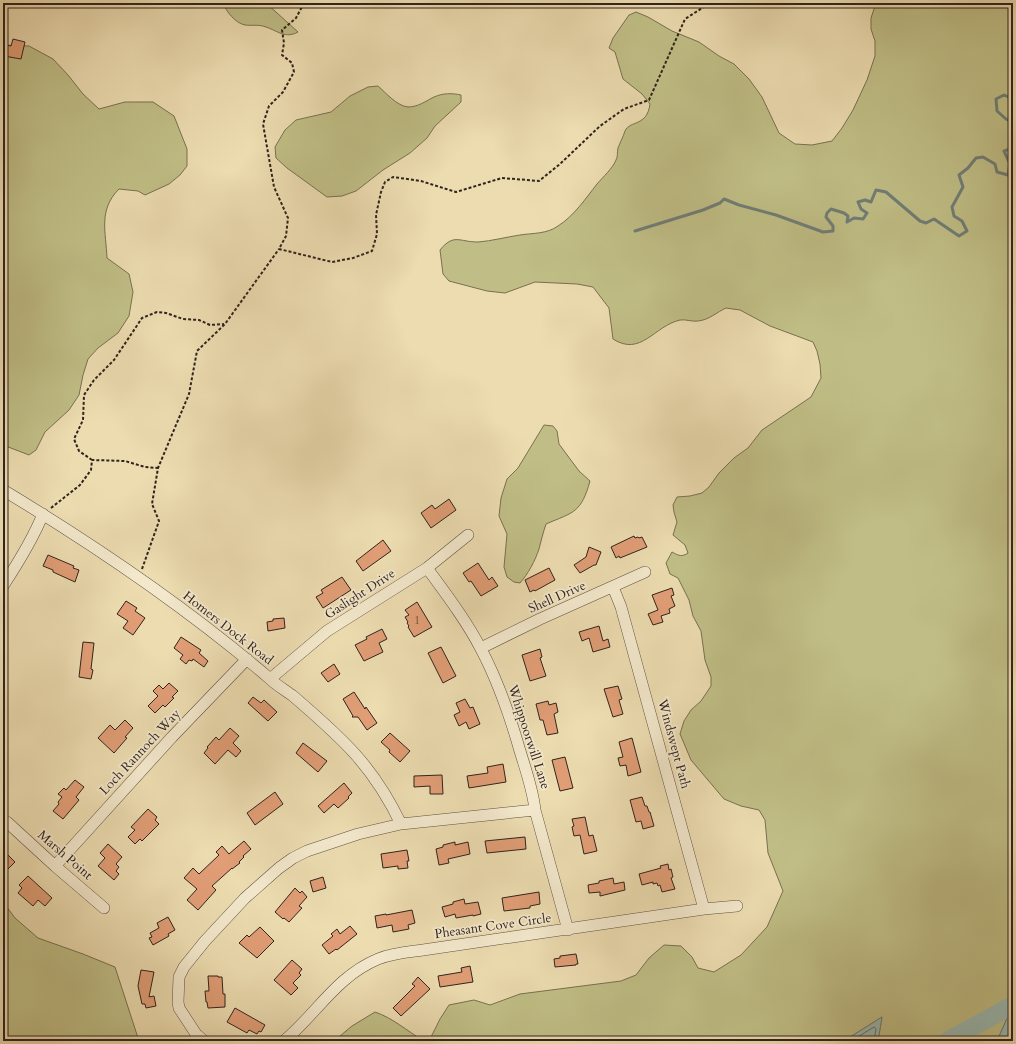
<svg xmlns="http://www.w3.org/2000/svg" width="1016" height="1044" font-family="Cardo,serif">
  <rect width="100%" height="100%" fill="#ecdcb0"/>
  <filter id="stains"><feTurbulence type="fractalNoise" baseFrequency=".005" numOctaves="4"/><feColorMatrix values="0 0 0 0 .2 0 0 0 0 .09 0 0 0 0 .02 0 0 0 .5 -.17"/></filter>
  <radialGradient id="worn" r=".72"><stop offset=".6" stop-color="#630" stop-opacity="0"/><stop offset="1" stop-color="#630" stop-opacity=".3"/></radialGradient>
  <!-- green -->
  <path fill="#c0be86" stroke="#787052" d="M223,3H266L298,32C285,39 278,31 266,27C258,24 252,26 245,25C235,23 226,11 223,3Z
    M876,3H1013V1005L997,1041H878L882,1017L844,1041H429L440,1019L449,1005L474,1000L490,1005L520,994L621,981L636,975L649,958L664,945L681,946L692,957L698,968L714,972L741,955L767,927L783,891L768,853L765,820L759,810L741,806L724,799L691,760L680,734L684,721L691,710L701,701L711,686V677L705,660L701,631L693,616L689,600L678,578L670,574L666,563L672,552C679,556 682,557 688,553L685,545L673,535L677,522L674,512L673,505L677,497L690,496L702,493L709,487L719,473L734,458L748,448L762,430L811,397L821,378L820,364L817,351L813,342L770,326L740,310L726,308C717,312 709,320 698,321C692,322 686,319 680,320C654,326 641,357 613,339L609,308L593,287L577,284L535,282L505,293L487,291L449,281L443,274L440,250C454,233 459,242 478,242C492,241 506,237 520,235C533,233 547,234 558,226C574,216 586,198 597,184C603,177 613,168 616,160C618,157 617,152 618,148C620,143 623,137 625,131C630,120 647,127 650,104L642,94L623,79L615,52L609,48L613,38L629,15L636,12L648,17L672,31L699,42L719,56L734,64L749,79L762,97L779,133L795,144L812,145L832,141L842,128L853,110L867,80L875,56V41L871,29V18Z
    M3,45L29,46L53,59L68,75L83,94L99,109L125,102H153L174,116L187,149V166L180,175L169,184L145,195L138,191L119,189C98,210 106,232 107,258L129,274L133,292L129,316L118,333L98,348L88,359L83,375L79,395L69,410L45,432L36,450L29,455L3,445Z
    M378,86C386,93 397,106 408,107C418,107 426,101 434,97C443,93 452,93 461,95V102L435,126L427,138L410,153L383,170L356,191L342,196L327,197L287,168L276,158L275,147L285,130L296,120L331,112L350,96L368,87Z
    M544,425L553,426L557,431L559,444L579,471L590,481C581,513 574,512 546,524C543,533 541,541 539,549C535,561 528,574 520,583L514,582L507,577L504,567L507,534L499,516L501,498L507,479L518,468Z
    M3,902L15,918L38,938L83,954L115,967L139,1041H3Z
    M375,1012C393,1018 407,1031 424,1041H334L352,1026Z"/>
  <!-- water -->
  <path fill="#9abab2" stroke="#707e77" d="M1013,1005V1041H997Z
    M882,1017L878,1041H844Z"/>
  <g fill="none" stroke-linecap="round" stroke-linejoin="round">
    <!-- shore -->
    <path stroke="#656e68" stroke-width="1" d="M851,1041L874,1027L876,1029L874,1041"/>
    <!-- stream -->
    <path stroke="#707e77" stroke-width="3" d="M1013,99L1004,95L996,99L997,111L1006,119L1013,123
      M635,231L703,210L720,203L724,199L739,205L776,215L823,232L833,231V226L826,217L827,213L831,209L844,213L848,216L847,222L854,218L863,219L867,213L861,209L858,202L865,200L871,202L876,190L886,192L920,221L926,223L934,219L959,236L967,231L962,221L954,216L952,207L963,187L959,175L968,168L976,158L983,157L995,164L997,172L1008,175L1010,164L1004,151L1013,148"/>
    <!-- river -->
    <path stroke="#9abab2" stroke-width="18" d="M947,1041L1013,1005"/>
  </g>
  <!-- building -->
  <path fill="#e19e76" stroke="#30231e" d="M13,39L25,42L21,59L4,56L6,45L11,46Z
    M449,499L456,510L431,528L421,513L432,505L435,509Z
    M634,536L635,538L638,537L639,538L642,537L647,547L620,558L619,556L616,558L611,547Z
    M383,540L391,551L363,571L356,561Z
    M589,547L601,552L596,565H594L580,573L574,565L586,557Z
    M48,555L74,566L73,568L79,570L75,582L53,572V570L43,566Z
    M478,563L489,580L492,577L498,586L481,596L471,581L469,582L463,573Z
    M549,568L555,580L535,591L534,590L530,592L525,580Z
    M342,577L351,590L323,608L316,597L323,593L321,590Z
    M672,588L674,595L671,596L675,606L669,609L670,613L661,616L663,622L653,625L648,614L658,610L652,595Z
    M126,601L137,608L135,611L145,618L133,635L123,628L128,621L117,614Z
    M417,602L432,627L414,637L408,627L409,626L407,623L408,622L405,617L409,615L405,610Z
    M284,618L285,628L268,631L267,622L273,621V619Z
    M599,626L603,641L608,639L610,647L593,652L589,638L582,641L579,632Z
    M382,629L387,639L379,643L383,652L364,661L355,645L367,639L366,637Z
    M181,637L201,650L199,653L208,661L204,667L193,659L192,661L189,660L186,664L180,659L183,655L174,648Z
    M83,642L94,643L91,669L93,670L91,679L79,677Z
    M441,647L456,676L443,683L428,653Z
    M540,649L542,657L540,658L546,676L530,681L522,655Z
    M334,664L340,674L328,682L321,673Z
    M169,683L178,691L172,697L174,698L165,707L163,705L155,713L148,706L158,696L153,691L159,685L163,689Z
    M618,686L622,699L619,700L623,714L613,717L604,689Z
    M354,692L365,709L366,707L377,723L367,730L358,717H352L353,716L343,699Z
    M253,697L261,703L264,700L277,712L268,721L248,703Z
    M465,699L470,708L473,707L480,724L469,729L466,722L459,726L454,715L460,712L456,703Z
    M548,701L549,705L556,703L558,712L554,714L558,733L547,735L543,720H540L536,704Z
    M125,720L133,728L125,737L127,738L114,753L98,738L110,725L115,730Z
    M230,728L239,736L233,743L241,751L236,757L228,750L215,764L204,753L208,748L207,747L216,737L219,740Z
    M390,733L410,751L400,762L389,752L390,750L381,742Z
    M632,738L641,772L628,776L626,765L620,766L618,758L623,757L619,742Z
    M303,743L327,761L318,772L296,753Z
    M565,757L573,788L560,791L552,760Z
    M503,764L506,782L469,788L467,776L488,773L487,767Z
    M442,775L443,794H430V786L414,787V776Z
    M75,780L84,787L76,797L79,800L63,819L53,811L59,804L58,802L62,797L58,794L64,788L66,790Z
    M344,783L352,793L348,797L349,798L338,808L334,804L324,813L318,806Z
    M275,792L283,804L255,825L247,813Z
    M642,797L645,806H647L649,812H650L654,826L643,829L641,821L636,822L630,800Z
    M148,809L157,817L155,820L159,824L142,841L140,839L135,844L128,837L135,830L131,827Z
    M585,817L589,836L593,835L597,851L584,854L580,835L574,836L572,827L574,826L572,819Z
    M525,837L526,849L487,853L485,841Z
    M244,841L251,849L243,856L244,857L239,862L240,863L232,869V868L212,886L216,890L198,910L187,900L197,889L184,878L193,868L199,874L219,855L216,852L222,846L229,854Z
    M455,842V845L468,842L470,854L448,859L449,863L439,865L436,849L443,847V845Z
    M108,844L122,857L116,864L119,867L116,871L119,874L114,880L98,866L105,858L100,853Z
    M3,850L15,862L3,874Z
    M407,850L409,861H407L408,868L398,869V866L383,868L381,854Z
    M668,864L669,870L671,869L673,877L671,878L675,889L662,892L660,885L658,886L657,883L653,884V882L642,885L639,874L661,868L660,866Z
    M28,876L52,898L45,906L38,900L33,906L18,893L22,888L19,885Z
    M323,877L326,888L313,892L310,881Z
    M613,878L614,884L624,882L625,890L600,896V892L589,893L588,885L599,883V881Z
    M295,888L300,893L302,891L307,897L299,906L302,908L289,922L284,918L283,919L275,912Z
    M539,892L540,904L530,906V908L504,911L502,898Z
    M464,899L465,904L478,902L481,914L473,916V915L456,918L455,914L445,917L442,907L453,904V902Z
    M412,910L415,923L408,925L409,929L393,932L392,925L377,928L375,916L386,914V915Z
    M168,917L175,930L168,934L169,936L153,945L149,938L152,937L150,933L159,928L157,923Z
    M350,926L357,934L337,950L336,949L329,954L322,945L333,936L331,934L337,929L340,934Z
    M260,927L274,941L257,958L239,943L247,935L249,937Z
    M576,954L578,964H576V965L555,967L554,959L560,958V956Z
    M292,960L302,969L299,973L301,975L293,983L298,988L291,995L274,980Z
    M470,966L473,982L440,987L438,976L462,972L461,968Z
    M141,970L154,972L149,997L154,996L156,1006L146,1008L145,1004H142L138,986Z
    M208,976H218V977H222L223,994H225V1007L208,1008L207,1002H206L205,991H209Z
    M418,977L430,989L401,1016L393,1008L415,986L412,984Z
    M235,1008L265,1025L261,1032L259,1031L257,1034L249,1030L247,1033L227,1022Z"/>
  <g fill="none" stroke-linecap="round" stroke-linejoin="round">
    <defs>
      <path id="street" d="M3,490C96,546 186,607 269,678C276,685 285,690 293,696C314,714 336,733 355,754C373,774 389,799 401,824
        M427,568C446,594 466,620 481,649C498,681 510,716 520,751C526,771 533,790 535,810L568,930
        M3,586C18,563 33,539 43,514
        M613,587L621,607L704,909
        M481,648L540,619L645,572
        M270,679L327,631L427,568L468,535
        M7,822L55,866L104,908
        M55,866L172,737L247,659
        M204,1041L196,1034L179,1008L178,1002L179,977L184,967L205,941L245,898L279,868L293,858L307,851L358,834L401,824L535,810
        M284,1041C317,1013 337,976 378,959C392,953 408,952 423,950L704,909L737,906"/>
    </defs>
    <!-- street casing -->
    <use href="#street" stroke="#5f5142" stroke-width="12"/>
    <!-- path -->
    <path stroke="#30231e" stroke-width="2" stroke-dasharray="3 2" stroke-linecap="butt" d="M304,3L296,18L282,30L284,43L282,55L292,63L294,72L283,92L269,106L263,124L274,187L288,218L286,236L279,249L332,262L353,258L372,251L377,234L376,215L381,192L385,182L393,177L421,181L456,192L502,178L539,181L560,164L600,126L624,109L649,100L685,19L710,3
      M92,460L79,451L74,439L83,420L84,395L94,380L114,360L142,318L157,312L166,313L183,319L199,320L210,325L224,324
      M51,508L80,485L91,470L92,460L125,461L145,467L158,468
      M142,569L159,521L152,504L158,468L189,394L197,351L225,324L279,249"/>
    <!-- street -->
    <use href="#street" stroke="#f3e8cc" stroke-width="11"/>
  </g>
  <g text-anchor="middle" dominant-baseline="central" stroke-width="3.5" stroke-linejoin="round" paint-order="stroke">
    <!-- number labels -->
    <g font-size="11" fill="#5c4234">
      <text x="417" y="620">1</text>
    </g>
    <!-- street labels -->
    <g font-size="13" fill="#30231e" stroke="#f3e8cc">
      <text transform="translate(360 594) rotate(-33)">Gaslight Drive</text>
      <text transform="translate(557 597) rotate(-24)">Shell Drive</text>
      <text transform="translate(228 628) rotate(38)">Homers Dock Road</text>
      <text transform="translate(529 737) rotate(72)">Whippoorwill Lane</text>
      <text transform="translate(674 744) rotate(75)">Windswept Path</text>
      <text transform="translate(140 752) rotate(-47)">Loch Rannoch Way</text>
      <text transform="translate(65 855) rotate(41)">Marsh Point</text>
      <text transform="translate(493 926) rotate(-8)">Pheasant Cove Circle</text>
    </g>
  </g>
  <!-- margin -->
  <rect width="1016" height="1044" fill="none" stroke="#ecdcb0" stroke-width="16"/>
  <rect x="4" y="4" width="1008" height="1036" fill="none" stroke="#30231e" stroke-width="2"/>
  <rect x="8" y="8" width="1000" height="1028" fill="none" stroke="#30231e"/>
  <rect width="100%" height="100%" filter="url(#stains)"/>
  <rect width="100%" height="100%" fill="url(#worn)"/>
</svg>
